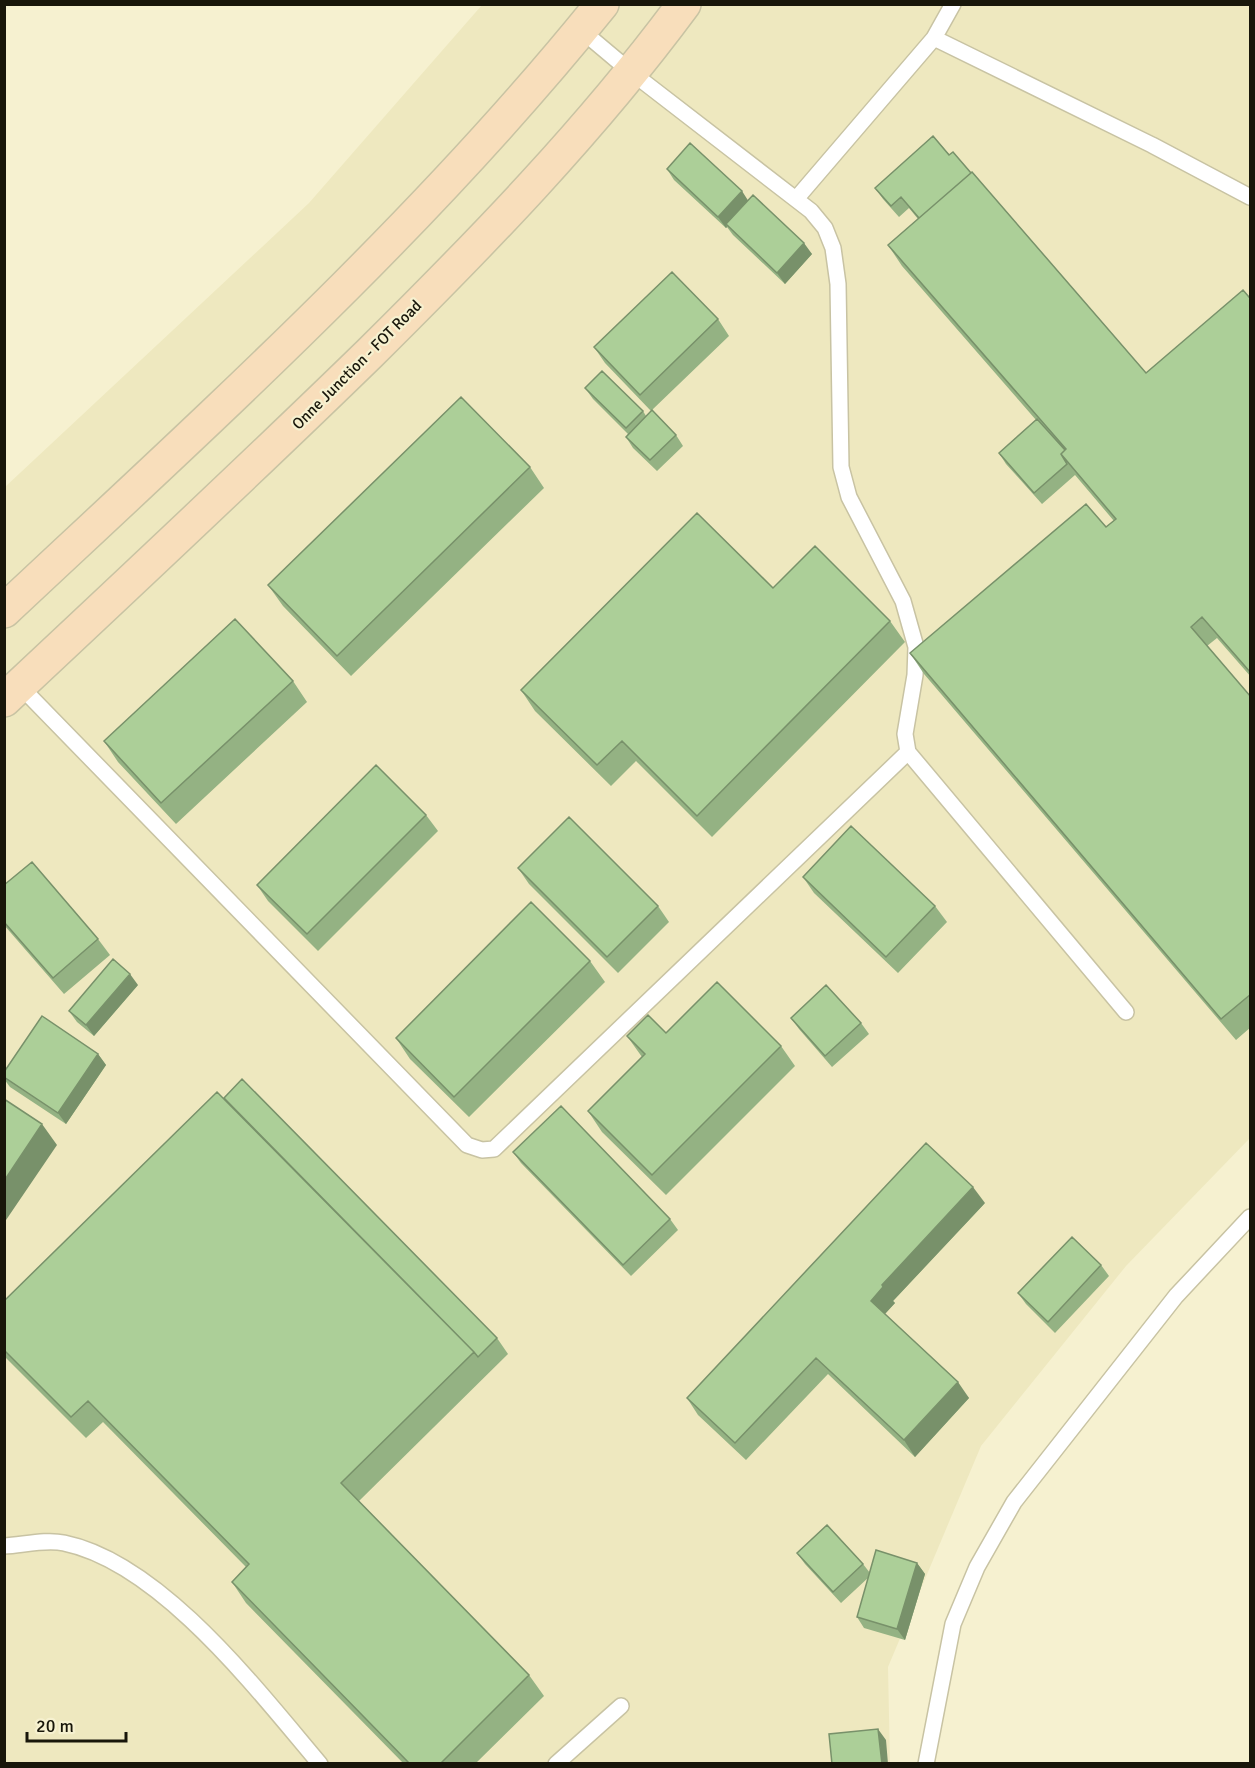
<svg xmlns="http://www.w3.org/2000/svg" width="1255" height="1768" font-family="Signika,sans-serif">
  <rect width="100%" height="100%" fill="#f6f1d0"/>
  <!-- built -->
  <path fill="#eee8bf" d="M482,5H1250V1138L1126,1266L981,1446L888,1667L890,1763L5,1764V487L309,203Z"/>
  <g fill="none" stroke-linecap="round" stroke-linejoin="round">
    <defs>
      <path id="lane" d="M581,30L631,72L811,211L825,228L833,248L838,284L841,467L849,497L903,601L916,647L915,675L905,734L908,752L1126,1012
        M934,38L1152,145L1250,197
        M796,199L934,38L953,4
        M20,686L467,1145L482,1150L494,1149L908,752
        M4,1546C23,1545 46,1539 64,1543C161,1563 258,1691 320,1764
        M556,1764L621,1706
        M926,1764L953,1624L977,1567L1014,1502L1176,1296L1250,1217"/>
      <path id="secondary" d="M4,611C211,417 424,225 602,4
        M4,700C127,585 250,470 370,353C481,243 591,130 684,4"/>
    </defs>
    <!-- lane casing -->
    <use href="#lane" stroke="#c8c3a3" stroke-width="18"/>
    <!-- secondary casing -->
    <use href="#secondary" stroke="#c8c3a3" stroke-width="36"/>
    <!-- lane -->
    <use href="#lane" stroke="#fff" stroke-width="15"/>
    <!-- secondary -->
    <use href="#secondary" stroke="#f8debb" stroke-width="33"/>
  </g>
  <!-- wall -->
  <path fill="#94b283" d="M933,136L1146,373L1251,296V677L1217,638L1207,646L1251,697V1027L1236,1040L924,674L910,653L1106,527L1114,521L1075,475L1042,504L1006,464L999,453L1036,420L902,266L888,245L918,219L909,208L899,217L883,199L875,188Z
    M667,169L748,201L812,254L785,284L733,235L727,227L726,228L674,180Z
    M718,319L729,336L652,410L676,435L683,446L657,471L633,448L626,437L628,434L593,399L585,388L643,411L646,416L651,411L605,363L594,347Z
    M530,467L544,488L351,676L283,606L268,585Z
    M773,588L890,621L905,642L712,837L636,761L611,786L535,711L521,690Z
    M293,681L307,702L176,824L118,762L104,741Z
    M426,815L438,831L318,951L268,901L257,885Z
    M518,868L658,906L669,922L618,973L529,884Z
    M803,877L935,906L947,922L898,973L814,893Z
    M4,885L98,939L110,955L64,994L4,925Z
    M590,961L605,982L469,1117L410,1059L396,1038Z
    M138,985L94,1036L77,1022L69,1011Z
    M791,1018L861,1023L869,1034L832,1067L799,1029Z
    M666,1033L781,1046L795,1066L666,1195L602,1132L588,1111L642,1057L627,1036Z
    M98,1054L106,1065L66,1124L10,1087L4,1079V1072Z
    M224,1098L497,1338L508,1354L359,1501L529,1675L544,1696L475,1764H404L246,1603L232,1582L246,1567L103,1422L86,1438L4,1356V1301Z
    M513,1152L670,1219L678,1230L631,1276L521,1163Z
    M985,1203L893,1301L895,1303L885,1314L969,1398L915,1457L828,1374L746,1460L698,1415L687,1398Z
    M1101,1265L1109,1276L1055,1333L1026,1304L1018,1293Z
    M797,1553L863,1564L870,1573L917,1563L925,1574L905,1640L864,1628L857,1617L869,1577L841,1603L805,1564Z"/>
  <!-- shaded-wall -->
  <path fill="#78916a" d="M742,191L749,202L726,224L727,227L726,228L718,217Z
    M804,243L812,254L785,284L777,273Z
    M130,974L138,985L94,1036L86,1025Z
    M98,1054L106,1065L66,1124L58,1113Z
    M42,1124L57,1145L4,1223V1181Z
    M973,1187L985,1203L893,1301L895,1303L882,1317L871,1301L882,1285Z
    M958,1382L969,1398L915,1457L904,1440Z
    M917,1563L925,1574L905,1640L897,1629Z
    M878,1729L886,1740L888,1764H882Z"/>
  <!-- building -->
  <path fill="#accf98" stroke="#78916a" stroke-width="1.5" d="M933,136L949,155L953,152L971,173L919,218L901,197L891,206L875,188Z
    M690,143L742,191L718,217L667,169Z
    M972,172L1146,373L1243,290L1249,297L1251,296V673L1202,617L1191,627L1251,697V994L1221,1019L910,653L1086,504L1106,527L1116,519L1061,454L1066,449L888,245Z
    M753,195L804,243L777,273L726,224Z
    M672,272L718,319L640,395L594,347Z
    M602,371L643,411L626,428L585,388Z
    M461,397L530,467L337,656L268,585Z
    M652,410L676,435L650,460L626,437Z
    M1037,419L1065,450L1061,454L1067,464L1034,493L999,453Z
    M697,513L773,588L815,546L890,621L697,816L622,741L597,765L521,690Z
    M235,619L293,681L161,803L104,741Z
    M376,765L426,815L307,934L257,885Z
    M569,817L658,906L607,957L518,868Z
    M851,826L935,906L886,957L803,877Z
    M32,862L98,939L53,978L4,922V885Z
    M531,902L590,961L454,1097L396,1038Z
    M113,959L130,974L86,1025L69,1011Z
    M717,982L781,1046L652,1175L588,1111L645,1054L627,1036L648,1015L666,1033Z
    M826,985L861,1023L825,1056L791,1018Z
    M42,1016L98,1054L58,1113L4,1077V1072Z
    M242,1079L497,1338L478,1357L474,1352L224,1098Z
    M217,1092L474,1352L341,1483L529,1675L440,1764H410L232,1582L249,1564L88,1401L71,1417L4,1350V1301Z
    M4,1099L42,1124L4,1181Z
    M561,1106L670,1219L623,1265L513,1152Z
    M926,1143L973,1187L882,1285L883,1287L871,1301L958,1382L904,1440L816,1358L735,1443L687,1398Z
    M1072,1237L1101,1265L1048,1322L1018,1293Z
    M827,1525L863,1564L833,1592L797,1553Z
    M876,1550L917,1563L897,1629L857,1617Z
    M878,1729L882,1764H832L829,1734Z"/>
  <g text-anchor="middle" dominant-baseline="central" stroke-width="4.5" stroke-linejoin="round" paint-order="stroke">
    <!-- street labels -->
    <g font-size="16" fill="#18160a" stroke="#f6f1d0">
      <text transform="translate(357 365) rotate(-45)">Onne Junction - FOT Road</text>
    </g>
  </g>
  <!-- border -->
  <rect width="1255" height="1768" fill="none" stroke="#18160a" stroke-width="12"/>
  <!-- scale -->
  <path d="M27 1732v9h99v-9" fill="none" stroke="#18160a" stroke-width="3"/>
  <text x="36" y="1732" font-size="18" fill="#18160a" stroke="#f6f1d0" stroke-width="4.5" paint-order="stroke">20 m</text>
</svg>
